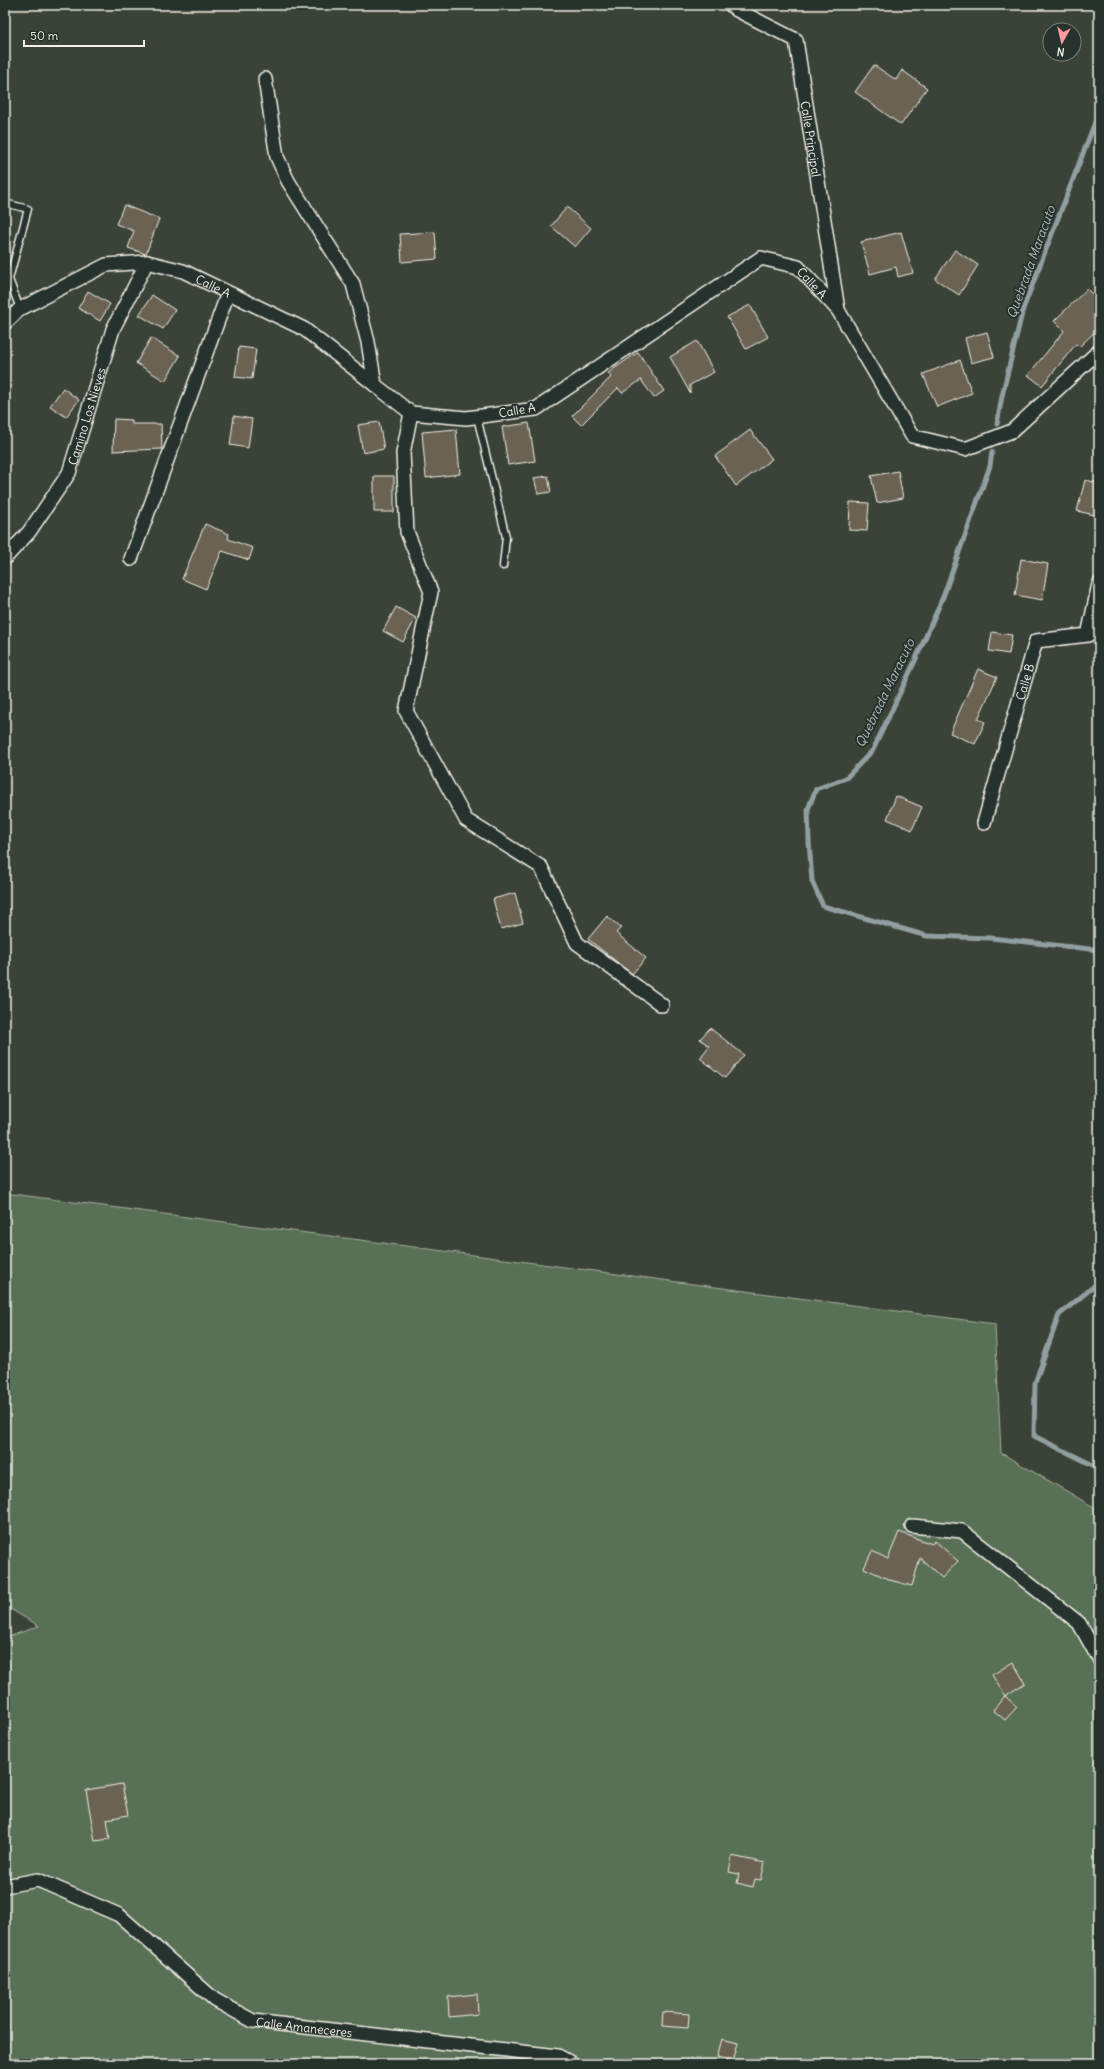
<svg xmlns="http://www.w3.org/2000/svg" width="1104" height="2069" font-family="Delius,sans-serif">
  <rect width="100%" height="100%" fill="#3b4238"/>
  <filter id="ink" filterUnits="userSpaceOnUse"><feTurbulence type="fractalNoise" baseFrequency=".025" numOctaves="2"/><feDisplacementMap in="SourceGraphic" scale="8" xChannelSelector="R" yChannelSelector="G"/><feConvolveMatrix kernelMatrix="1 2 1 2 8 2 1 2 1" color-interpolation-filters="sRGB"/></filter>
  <g filter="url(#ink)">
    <!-- green -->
    <path fill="#597054" stroke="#a6b09e" d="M5,1193L995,1324L1001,1453L1099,1510V2064H5V1638L39,1626L5,1606Z"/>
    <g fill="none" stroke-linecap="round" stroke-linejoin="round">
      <!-- stream -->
      <path stroke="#929fa2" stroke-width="5" d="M997,424L1002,396L1023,309L1099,112
        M992,452L990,466L943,597L915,661L873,750L846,778L816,789L808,809L809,842L812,881L823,906L927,936L991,938L1099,950
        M1099,1282L1059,1315L1035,1383L1034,1436L1099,1468"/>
    </g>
    <!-- building -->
    <path fill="#6b6453" stroke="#f4f1e8" d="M874,65L896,80L902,70L927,88L901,125L855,92Z
      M124,205L159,219L146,254L128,248L134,231L116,224Z
      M567,207L591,228L575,247L551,226Z
      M435,232L437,259L402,262L400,234Z
      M901,232L913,273L898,277L896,267L870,274L861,242Z
      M955,250L978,265L959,295L935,279Z
      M1087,289L1099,301V328L1079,347L1076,344L1042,386L1028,375L1064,331L1054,321Z
      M88,291L110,304L100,321L78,308Z
      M152,295L175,310L163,329L139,315Z
      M750,305L768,337L746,349L727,317Z
      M987,332L994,357L971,363L965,338Z
      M151,338L180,356L165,381L136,363Z
      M697,341L714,372L690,385V393L670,357Z
      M239,347L256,349L252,379L235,377Z
      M638,352L664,391L654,398L641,380L622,393L618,388L581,425L572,416L611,377L608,373Z
      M960,360L972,393L937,407L923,374Z
      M63,388L79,400L66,417L50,406Z
      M234,416L252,419L248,448L230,445Z
      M114,419L132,420V424H161L162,449L113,451Z
      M379,422L384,449L363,453L358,425Z
      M529,423L535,461L508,465L502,427Z
      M456,429L460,474L426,478L422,432Z
      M750,430L772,459L736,486L715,456Z
      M898,471L903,498L877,503L871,476Z
      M374,476H394V512H374Z
      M548,476L551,492L538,494L534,478Z
      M1085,480L1099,483V516L1077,511Z
      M850,502L869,503L867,531L849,530Z
      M205,524L229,534L228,539L253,548L249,560L222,551L206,589L182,579Z
      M1021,559L1048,564L1042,600L1015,595Z
      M396,607L416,618L403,642L383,631Z
      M992,632L1012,635L1009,654L989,651Z
      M978,669L997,677L978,719L985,722L975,744L950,733Z
      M896,796L922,807L912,830L887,819Z
      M515,893L523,923L501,929L493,899Z
      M607,916L621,928L616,933L646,958L632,974L588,939Z
      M710,1028L744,1055L725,1078L700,1058L709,1046L700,1039Z
      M899,1532L932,1544L935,1541L958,1561L942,1578L920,1558L912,1586L890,1580L864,1568L872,1551L888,1559Z
      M1013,1662L1025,1683L1005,1696L992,1675Z
      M1005,1696L1017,1707L1005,1720L993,1710Z
      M122,1784L128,1815L107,1819L110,1839L95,1841L86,1790Z
      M732,1856L765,1863L761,1880L755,1879L753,1887L737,1883L739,1874L729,1872Z
      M477,1994L478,2014L449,2017L448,1997Z
      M663,2012L689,2014L688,2028L662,2026Z
      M722,2039L738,2043L733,2061L717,2057Z"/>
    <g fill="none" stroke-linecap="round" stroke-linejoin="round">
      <defs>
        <path id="service" d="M5,203L28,209L9,279L20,309
          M477,417L506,537L503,566"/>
        <g id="minor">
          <path id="s1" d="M731,5L737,10L796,40L838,310"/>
          <path d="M265,79L277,157L288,181L353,284L368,342L375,385L411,413"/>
          <path id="s2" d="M5,323L20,309L106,265L147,262L183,271L304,329L375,385"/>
          <path id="s3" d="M411,413L466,418L536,409L761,258L798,267L838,310L912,436L965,449L1012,431L1099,351"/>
          <path d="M411,413L403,453L407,532L431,592L406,711L466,820L541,867L577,943L662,1005"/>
          <path id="s4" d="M5,558L29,532L69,473L113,329L147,262"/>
          <path d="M131,559L228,293"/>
          <path id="s5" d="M984,823L1036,641L1088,635L1099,584"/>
          <path d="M912,1526L962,1531L1079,1623L1099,1659"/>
          <path id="s6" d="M5,1886L38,1880L119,1915L215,2000L253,2021L558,2056L573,2064"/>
        </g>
      </defs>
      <!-- service casing -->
      <use href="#service" stroke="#f4f1e8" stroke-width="9"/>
      <!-- minor casing -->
      <use href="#minor" stroke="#f4f1e8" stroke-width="16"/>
      <!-- service -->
      <use href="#service" stroke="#26332d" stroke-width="6"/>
      <!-- minor -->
      <use href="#minor" stroke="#26332d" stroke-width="13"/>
    </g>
  </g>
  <g text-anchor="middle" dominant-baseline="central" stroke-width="4" stroke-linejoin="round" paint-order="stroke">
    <!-- street labels -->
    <g font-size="12" fill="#f4f1e8" stroke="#26332d">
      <text stroke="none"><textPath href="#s1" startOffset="174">Calle Principal</textPath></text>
      <text stroke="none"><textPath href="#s3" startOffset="456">Calle A</textPath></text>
      <text stroke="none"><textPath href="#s2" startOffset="229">Calle A</textPath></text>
      <text transform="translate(517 410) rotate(-10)">Calle A</text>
      <text stroke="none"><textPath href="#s4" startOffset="166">Camino Los Nieves</textPath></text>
      <text stroke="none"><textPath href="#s5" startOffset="147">Calle B</textPath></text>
      <text stroke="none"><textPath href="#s6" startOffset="345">Calle Amaneceres</textPath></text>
    </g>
    <!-- water labels -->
    <g font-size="13" font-style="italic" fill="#b2bbba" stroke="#26332d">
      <text transform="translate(1031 262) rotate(-70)">Quebrada Maracuto</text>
      <text transform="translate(885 693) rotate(-64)">Quebrada Maracuto</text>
    </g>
  </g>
  <!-- margin -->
  <rect width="1104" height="2069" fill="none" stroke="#26332d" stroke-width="20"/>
  <rect x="10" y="10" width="1084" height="2049" fill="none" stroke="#f4f1e8" stroke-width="1.5" filter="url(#ink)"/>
  <!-- north arrow -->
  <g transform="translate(1062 42) rotate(188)"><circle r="19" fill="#26332d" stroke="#787f78"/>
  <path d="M0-3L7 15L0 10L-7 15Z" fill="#ff9aa2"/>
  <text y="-6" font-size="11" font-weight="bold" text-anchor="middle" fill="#f4f1e8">N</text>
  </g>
  <!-- scale -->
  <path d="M24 40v6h120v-6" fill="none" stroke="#f4f1e8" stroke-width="2"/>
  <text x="30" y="40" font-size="12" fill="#f4f1e8" stroke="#26332d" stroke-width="3" paint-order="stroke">50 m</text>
</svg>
